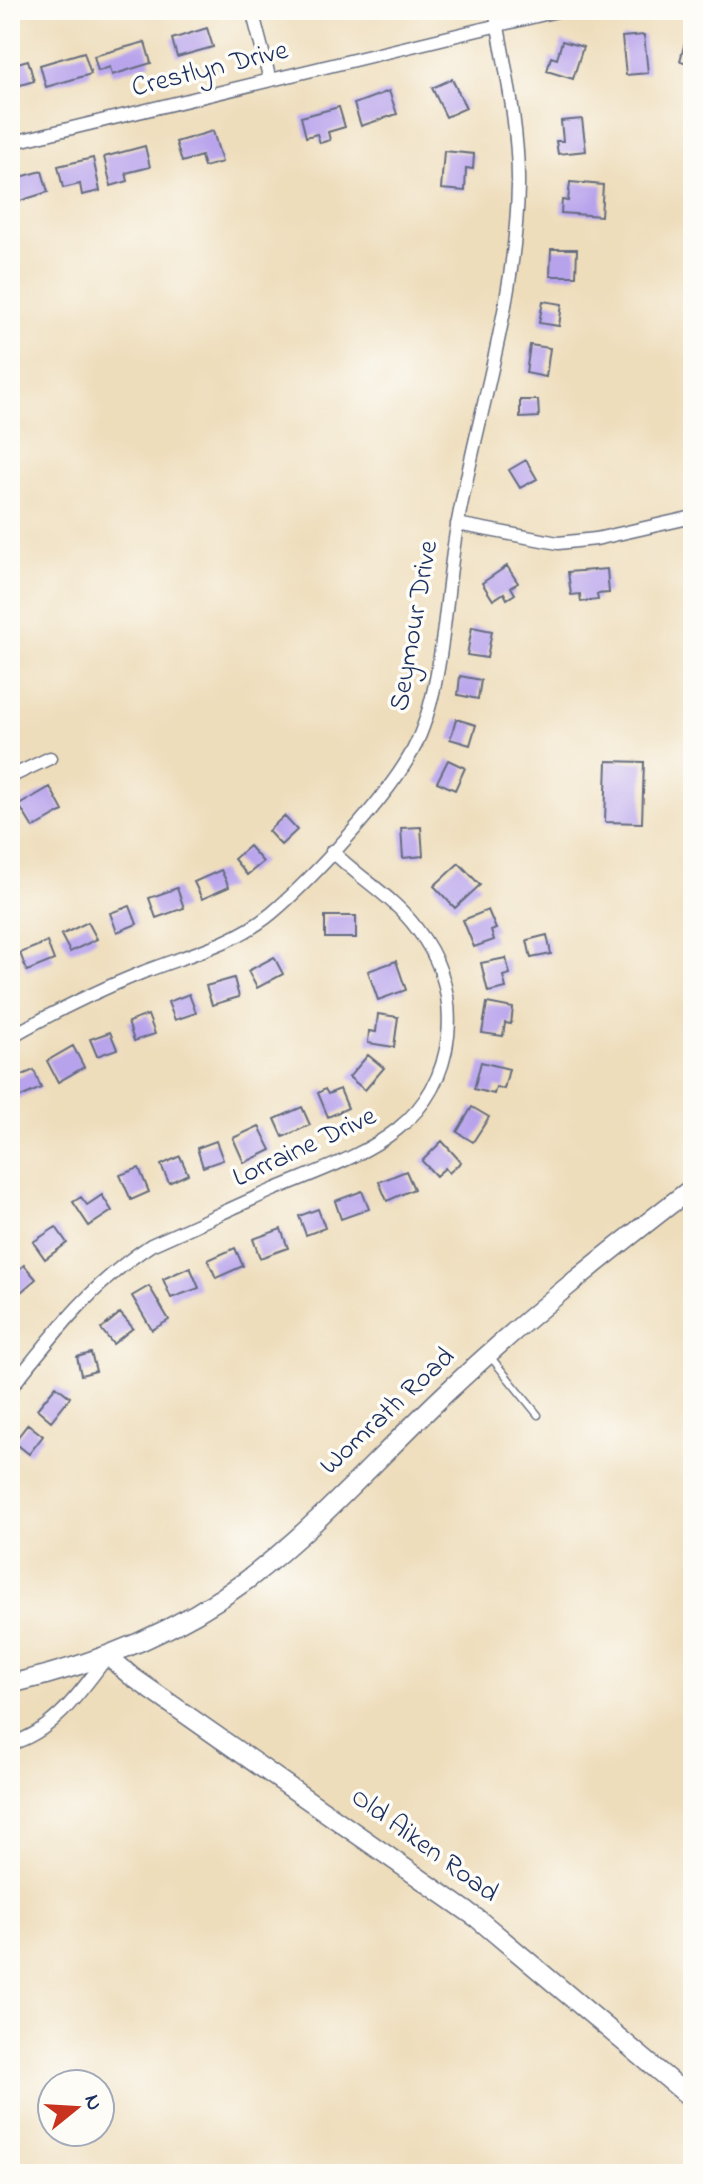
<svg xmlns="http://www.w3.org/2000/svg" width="703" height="2184" font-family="'Indie Flower',sans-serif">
  <rect width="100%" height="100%" fill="#fdfcf7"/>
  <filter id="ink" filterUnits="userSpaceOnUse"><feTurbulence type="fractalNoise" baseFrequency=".0125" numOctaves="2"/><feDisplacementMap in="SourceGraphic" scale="16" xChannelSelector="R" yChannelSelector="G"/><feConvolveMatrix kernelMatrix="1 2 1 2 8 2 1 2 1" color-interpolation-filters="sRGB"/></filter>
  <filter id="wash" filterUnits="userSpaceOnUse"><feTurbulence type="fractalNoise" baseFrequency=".006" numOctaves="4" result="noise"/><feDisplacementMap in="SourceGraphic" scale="32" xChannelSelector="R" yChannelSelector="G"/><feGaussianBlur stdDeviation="1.8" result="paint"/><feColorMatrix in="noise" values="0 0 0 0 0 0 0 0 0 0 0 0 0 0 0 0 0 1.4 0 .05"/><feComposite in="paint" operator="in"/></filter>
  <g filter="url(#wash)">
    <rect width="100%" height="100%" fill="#edb"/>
    <g id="blocks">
      <!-- building -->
      <path fill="#b7a2ec" d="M207,28L213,47L177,57L172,39Z
        M644,35L648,73L626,75L622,37Z
        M562,41L583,47L573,79L547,71L551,57L557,59Z
        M145,42L151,63L112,75L110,67L98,71L94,56Z
        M685,42L693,44V64L680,61Z
        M84,52L91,74L46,87L40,65Z
        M28,60L34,81L10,88V65Z
        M452,79L466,108L446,117L432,88Z
        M389,91L397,114L361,126L354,104Z
        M339,107L345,127L328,132L330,140L320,143L317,134L306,137L301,117Z
        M582,119L586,151L558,154L556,141H563L561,121Z
        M213,131L222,162L204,167L201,156L182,162L176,142Z
        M145,146L150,167L126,173L128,181L111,186L104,157Z
        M444,151L474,154L473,169L466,168L465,191L441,189Z
        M93,158L100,191L82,195L80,184L63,188L58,166Z
        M42,171L48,192L13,203L10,180Z
        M570,182L603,185L601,216L561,213L562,200L568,201Z
        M551,249H577L576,276H550Z
        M543,301L562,304L559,326L539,323Z
        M530,345L550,348L546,377L526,373Z
        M520,400H538L539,417L520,418Z
        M526,460L537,479L520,488L509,470Z
        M507,566L518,583L511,587L515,594L507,599L504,593L493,600L482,583Z
        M607,569L609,593L597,594L598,600L581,602L580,594L571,595L568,572Z
        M472,627L492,631L487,658L467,655Z
        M460,676L481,680L478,699L458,695Z
        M456,719L476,725L470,745L450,739Z
        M448,760L465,768L455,790L437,782Z
        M607,761L644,762L642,823L605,822Z
        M50,787L63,811L33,828L19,805Z
        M284,816L297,830L281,845L268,831Z
        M421,827L423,856L403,858L401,828Z
        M249,846L263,862L247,875L234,859Z
        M459,863L480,885L455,908L434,886Z
        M221,870L229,887L202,899L194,882Z
        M177,888L184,908L156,918L149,898Z
        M130,906L137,924L117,932L110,913Z
        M488,910L496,929L491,931L494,940L474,947L463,920Z
        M325,916H356V938H325Z
        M88,922L97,939L70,952L61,935Z
        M547,935L551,954L531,958L527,940Z
        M47,942L54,960L27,971L20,953Z
        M274,957L283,974L257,988L248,971Z
        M506,958L510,974L503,976L506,988L488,992L481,963Z
        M396,961L406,990L378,1000L368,971Z
        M234,978L239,997L212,1005L206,986Z
        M189,994L196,1013L175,1020L168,1002Z
        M487,1003L513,1008L511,1024L505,1023L503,1036L482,1033Z
        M378,1014L398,1017L394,1047L368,1043L369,1031L376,1032Z
        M148,1015L155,1034L134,1041L128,1022Z
        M110,1032L117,1049L97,1056L90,1039Z
        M73,1046L84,1067L58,1082L47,1061Z
        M368,1055L384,1068L365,1090L349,1077Z
        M481,1062L509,1069L504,1089L496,1087L494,1094L474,1089Z
        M34,1070L41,1088L14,1100L10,1080Z
        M325,1089L328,1094L340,1089L348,1108L328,1117L318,1093Z
        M302,1107L310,1125L283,1137L275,1119Z
        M472,1107L489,1117L473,1142L457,1132Z
        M259,1126L271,1150L244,1163L233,1138Z
        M216,1141L223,1160L203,1167L197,1148Z
        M442,1141L461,1162L449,1173L445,1168L436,1176L422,1161Z
        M180,1156L188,1174L169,1183L161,1165Z
        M139,1168L149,1192L131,1200L120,1175Z
        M406,1171L414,1189L387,1201L379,1182Z
        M362,1191L369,1209L341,1219L335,1201Z
        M102,1195L112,1211L89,1226L73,1202L81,1197L87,1205Z
        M318,1209L325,1228L306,1235L299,1216Z
        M56,1227L67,1243L45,1259L33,1242Z
        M281,1229L288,1248L260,1258L253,1239Z
        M235,1248L243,1266L216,1278L208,1260Z
        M24,1265L36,1279L21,1292L10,1277Z
        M190,1267L199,1288L171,1298L163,1279Z
        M149,1286L169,1320L152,1330L132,1296Z
        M120,1313L133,1328L113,1344L101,1329Z
        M91,1353L96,1371L81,1375L77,1357Z
        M56,1386L70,1397L51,1421L37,1409Z
        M28,1424L43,1436L29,1454L14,1442Z"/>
    </g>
  </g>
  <g filter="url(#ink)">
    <use href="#blocks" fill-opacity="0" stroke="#656c7f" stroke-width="2"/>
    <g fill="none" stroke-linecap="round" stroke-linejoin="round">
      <defs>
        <path id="lane" d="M489,1355L538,1415"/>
        <path id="street" d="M252,10L270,80
          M10,143L561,10
          M457,524L558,543L596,539L693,517
          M10,777L50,758
          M10,1037C52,1013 96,991 141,973C186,955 235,944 272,913C312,879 389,796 413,750C446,686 444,592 458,521C479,410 516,300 518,186C519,128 505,67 495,10
          M10,1389C53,1335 92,1283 151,1245C192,1227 232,1208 273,1190C351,1157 437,1135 448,1036C452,996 442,961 417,929C395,898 359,878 332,851
          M10,1744C54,1732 80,1692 107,1657"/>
        <path id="secondary" d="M108,1656L131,1676L478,1919L693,2100
          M10,1684C94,1665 177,1632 247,1580C319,1525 380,1455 446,1393C523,1320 609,1252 693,1187"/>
      </defs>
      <!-- lane casing -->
      <use href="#lane" stroke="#656c7f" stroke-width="9"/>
      <!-- street casing -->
      <use href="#street" stroke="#656c7f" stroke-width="15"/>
      <!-- secondary casing -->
      <use href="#secondary" stroke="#656c7f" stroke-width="21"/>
      <!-- lane -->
      <use href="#lane" stroke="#fff" stroke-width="6"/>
      <!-- street -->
      <use href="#street" stroke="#fff" stroke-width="12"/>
      <!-- secondary -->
      <use href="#secondary" stroke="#fff" stroke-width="18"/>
    </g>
  </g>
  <g text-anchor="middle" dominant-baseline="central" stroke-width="7" stroke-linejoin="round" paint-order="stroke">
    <!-- street labels -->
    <g font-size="28" fill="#1b2f5e" stroke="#fdfcf7">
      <text transform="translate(210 70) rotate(-14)">Crestlyn Drive</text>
      <text transform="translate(415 626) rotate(-80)">Seymour Drive</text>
      <text transform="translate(305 1148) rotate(-25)">Lorraine Drive</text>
      <text transform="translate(388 1412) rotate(-43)">Womrath Road</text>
      <text transform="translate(424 1846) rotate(36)">Old Aiken Road</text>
    </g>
  </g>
  <!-- margin -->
  <rect width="703" height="2184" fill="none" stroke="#fdfcf7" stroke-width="40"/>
  <!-- north arrow -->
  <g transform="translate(76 2108) rotate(72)"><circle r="38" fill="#fdfcf7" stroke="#a3aaba" stroke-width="2"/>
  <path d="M0-6L14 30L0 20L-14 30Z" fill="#c8321e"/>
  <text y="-12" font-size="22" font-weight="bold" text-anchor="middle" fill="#1b2f5e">N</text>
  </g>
</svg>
